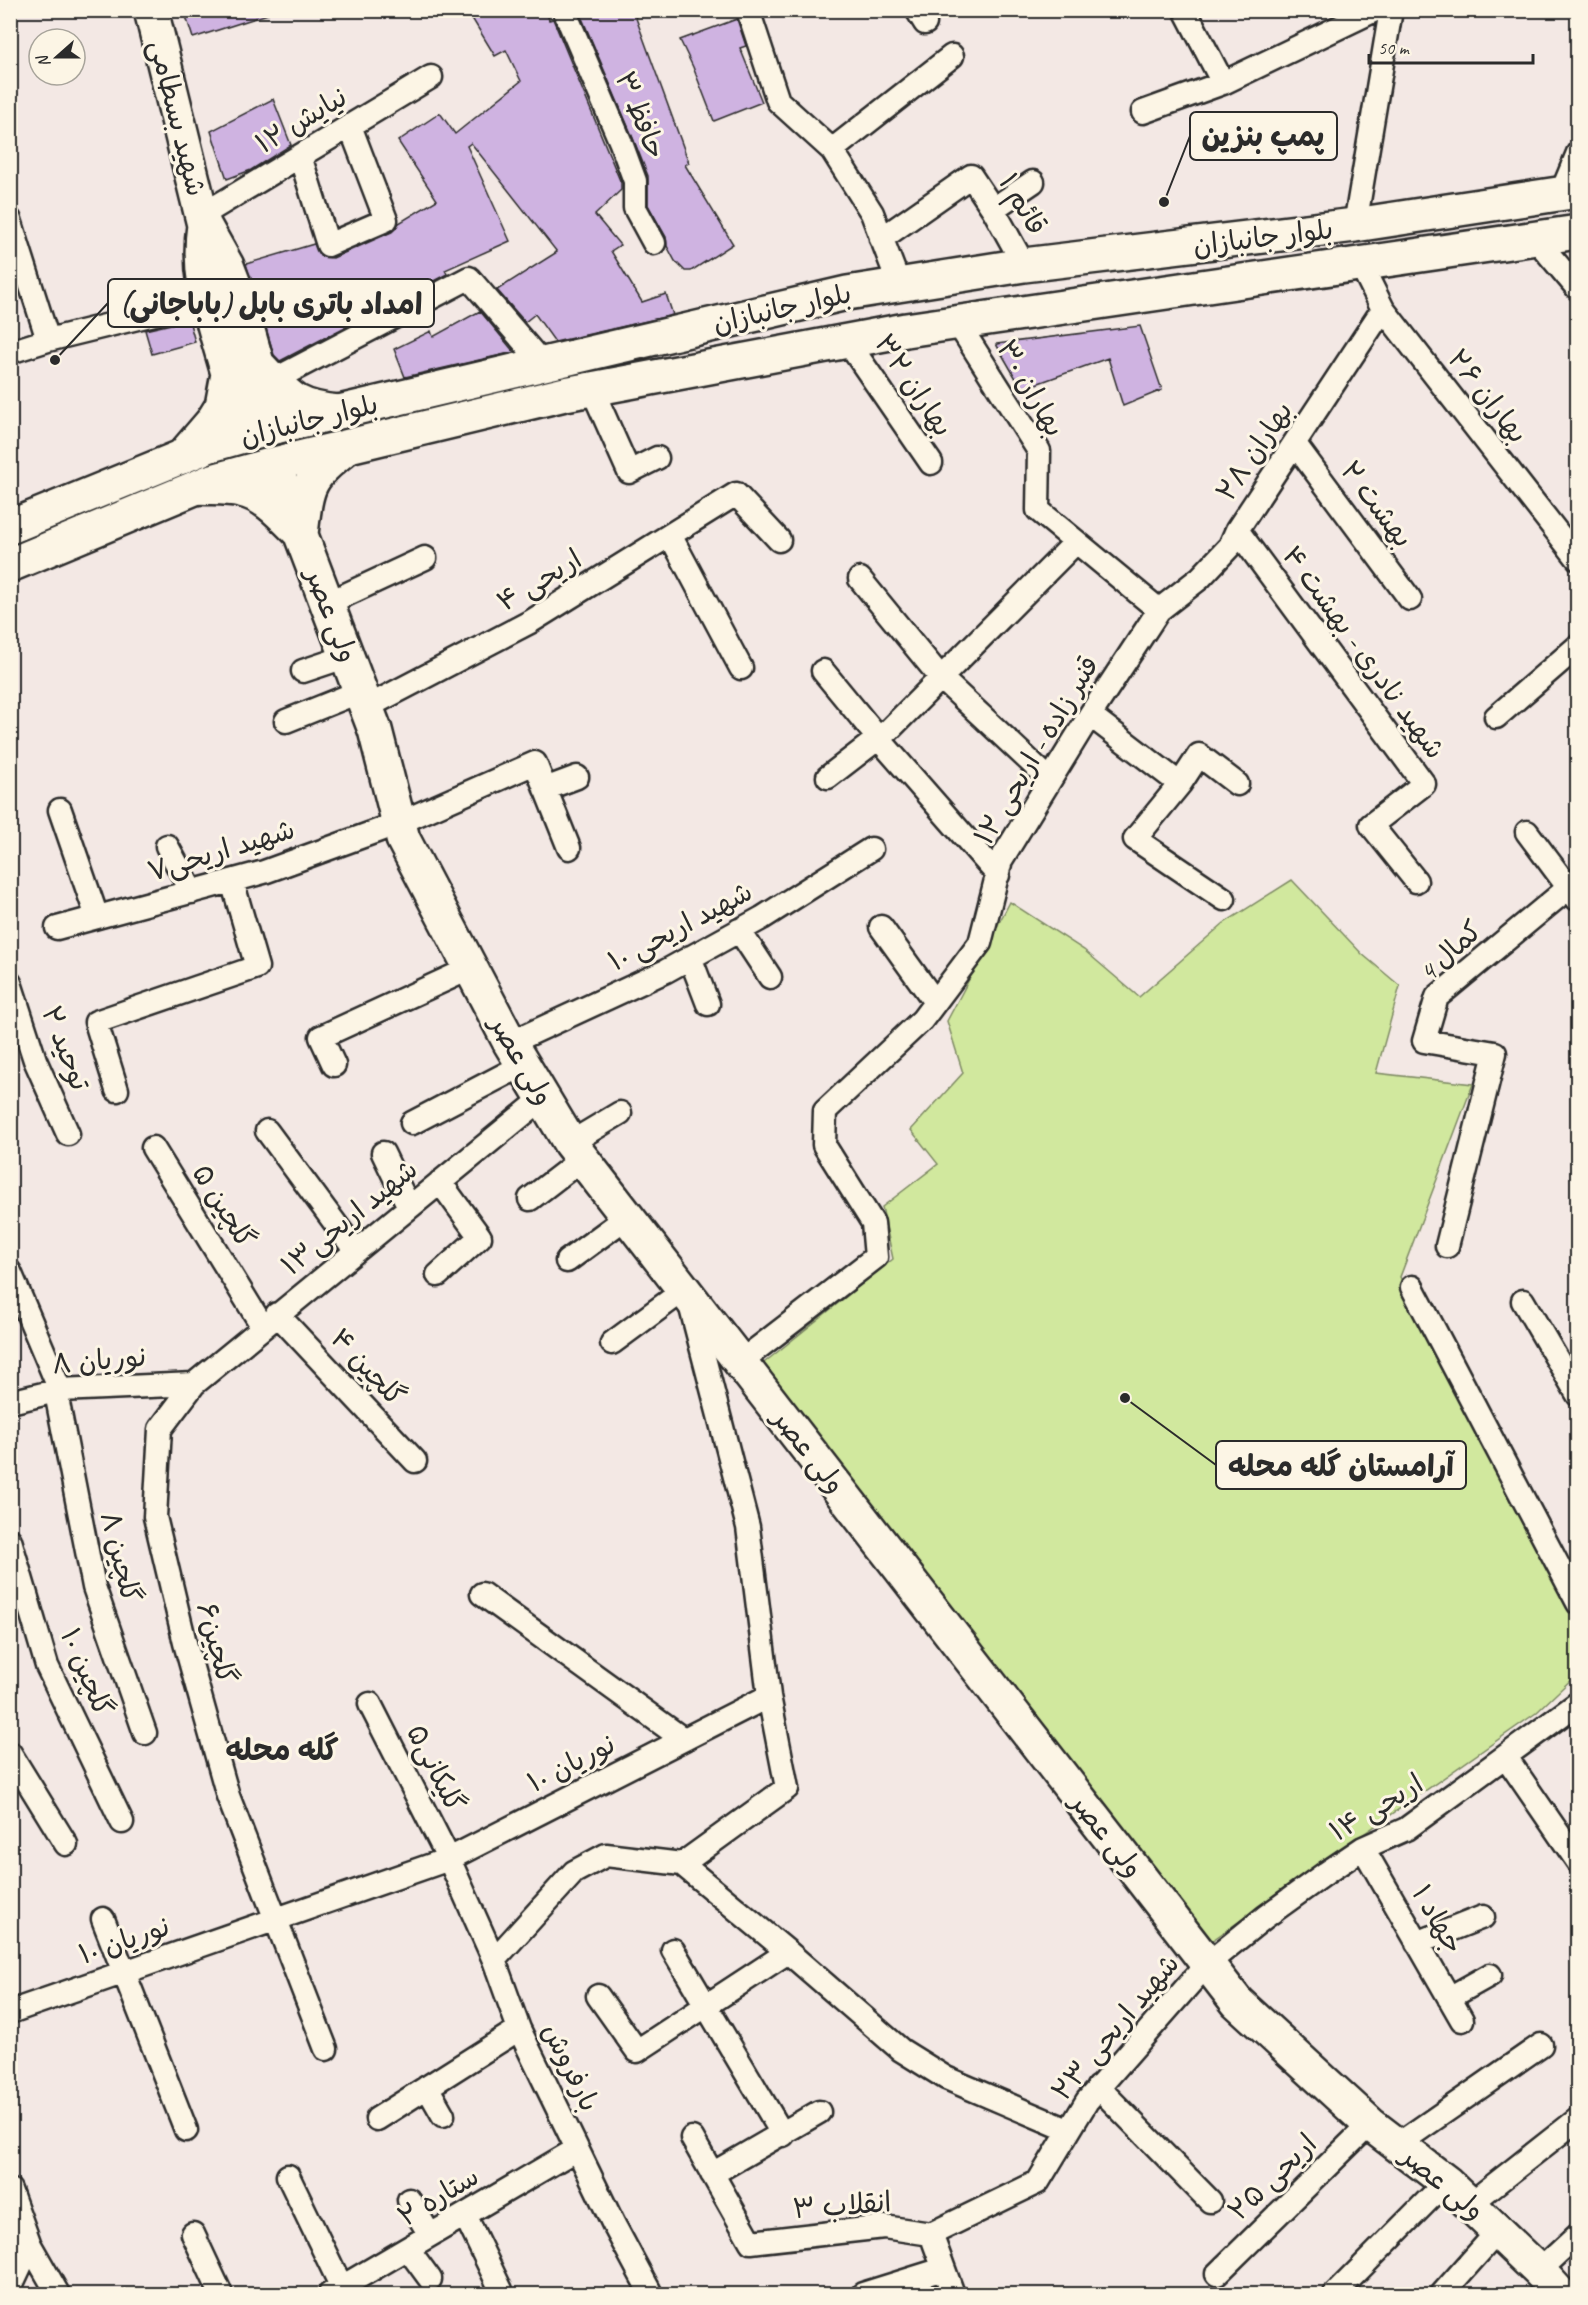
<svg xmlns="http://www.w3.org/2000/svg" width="1588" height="2305" font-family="Caveat,'Playpen Sans Arabic',sans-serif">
  <rect width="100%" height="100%" fill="#f3e8e4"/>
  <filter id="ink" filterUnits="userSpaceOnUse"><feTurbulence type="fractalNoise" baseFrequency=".0167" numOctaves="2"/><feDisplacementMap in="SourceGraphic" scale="12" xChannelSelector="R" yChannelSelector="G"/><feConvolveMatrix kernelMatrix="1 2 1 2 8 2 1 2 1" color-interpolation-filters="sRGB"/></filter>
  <g filter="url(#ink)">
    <!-- green -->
    <path fill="#d1e89e" stroke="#7e8a64" stroke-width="1.5" d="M1292,880L1362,954L1400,986L1376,1073L1473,1084L1400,1277L1577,1597V1674L1536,1713L1207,1944L760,1366L893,1259L882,1207L938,1164L911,1130L963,1073L947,1021L1010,902L1084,950L1139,997L1224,923Z"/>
    <!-- building -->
    <path fill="#cfb3e1" stroke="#2b2b2b" stroke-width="1.5" d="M184,10H268V14L193,38Z
      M467,10H546L549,20L553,19L621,183V190L595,215L620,245L611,251L642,302L666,294L673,315L555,342L535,314L525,322L497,290L557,252L471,143L467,146L510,241L445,270L447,274L280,361L274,355L246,264L314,244L320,256L333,258L392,232L399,223L437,200L398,141L440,113L455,134L521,81L506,50L495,56Z
      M633,10L689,163L685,165L733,244L691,271H685L675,261L667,246L666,237L648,205V176L633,138L579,11Z
      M737,19L746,46L740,48L762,102L714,121L693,67L680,40Z
      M273,99L291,145L251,170L227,179L211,131Z
      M480,311L514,352L405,377L394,349L431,331L433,337Z
      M189,320L195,342L152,354L145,330Z
      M1140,326L1162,390L1123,406L1108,358L1022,389L996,344Z"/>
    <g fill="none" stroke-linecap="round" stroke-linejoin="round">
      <defs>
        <path id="street" d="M564,10L621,143L635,181V208L654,243
          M748,10L778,101L832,150L872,213L899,284
          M917,10L925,23
          M1185,10L1223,83
          M1143,112L1223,83L1375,10
          M832,150L952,56
          M300,156L328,245L386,220L350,126
          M1561,194L1578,153
          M993,209L1033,182
          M202,215L431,77
          M10,220L48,340
          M1355,225L1391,10
          M1535,238L1578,289
          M881,239L971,176L993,209L1024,265
          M1360,263L1383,309L1578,559
          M957,322L1039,451L1038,510L1159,610
          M847,341L931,463
          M10,352L48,340L207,301
          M260,387L469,278L542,363
          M592,389L629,472L657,458
          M1295,444L1410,599
          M1237,530L1424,784L1371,825L1416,881
          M670,535L741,668
          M860,579L941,678L1050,780
          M328,603L425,558
          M303,671L348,656
          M823,671L878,738L998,875
          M367,707L530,622L736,494L779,540
          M1090,715L1180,784
          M1496,717L1578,646
          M286,721L361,691
          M828,777L889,730L1076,542
          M545,789L577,777
          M60,810L97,917
          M1527,832L1577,899
          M167,846L192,892
          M1224,899L1135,839L1180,784L1199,755L1237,784
          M881,927L935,1002
          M57,928L264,872L399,823L535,763L569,848
          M739,930L770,977
          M690,957L708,1004
          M10,983L35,1060L68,1134
          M510,1043L666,971L762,918L871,849
          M334,1065L321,1037L471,968
          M117,1090L96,1022L257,967L232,881
          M412,1123L523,1065
          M267,1131L355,1250
          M570,1143L620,1113
          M153,1148L263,1327
          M383,1153L409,1207
          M530,1199L582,1159
          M1447,1246L1495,1053L1424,1041L1437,997L1578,880
          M567,1261L627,1217
          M10,1272L60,1390L58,1403L94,1587L145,1733
          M438,1275L480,1237L440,1182
          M1412,1287L1578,1603
          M1523,1301L1578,1395
          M277,1314L415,1461
          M612,1343L684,1290
          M740,1362L876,1257L873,1223L824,1145L825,1111L922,1020L980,943L1001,860L1090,715L1159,610L1200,578L1230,546L1237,530L1383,309
          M10,1402L60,1390L194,1384
          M10,1540L47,1666L122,1822
          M482,1594L683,1739
          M370,1704L449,1859L494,1960L519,2029L614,2225L651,2294
          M10,1753L66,1844
          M1506,1757L1578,1862
          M1363,1848L1462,2020
          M682,1864L787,1788L769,1696L748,1527L691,1308
          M103,1919L186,2130
          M1417,1943L1483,1917
          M673,1950L783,2135
          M494,1960L574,1872L606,1855L682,1864L788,1952L901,2050L946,2078L1068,2130
          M598,1996L637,2051L788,1952
          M1449,1998L1490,1975
          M10,2012L449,1859L769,1696
          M326,2049L228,1796L185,1643L155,1517L160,1429L194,1384L543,1098
          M427,2087L443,2115
          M1098,2087L1210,2201
          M377,2119L519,2029
          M692,2138L751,2242L884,2227L931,2234
          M1397,2145L1541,2045
          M712,2174L819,2112
          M288,2176L345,2294
          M10,2190L30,2245L58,2294
          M409,2200L430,2235
          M1470,2204L1578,2119
          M465,2215L501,2290
          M193,2234L221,2294
          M931,2234L1038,2182L1087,2101L1207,1964L1265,1917L1326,1873L1363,1848L1406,1829L1578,1703
          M931,2234L953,2294
          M408,2249L430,2279
          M1539,2271L1578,2235
          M1217,2274L1370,2124
          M10,2288L30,2245
          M330,2294L577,2149
          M863,2294L943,2269
          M1335,2294L1446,2182
          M1442,2294L1498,2231"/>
        <path id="secondary" d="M151,10L204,225L227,266L237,292L275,427
          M204,225C197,273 210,311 223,356C231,383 238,409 246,436
          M259,366C289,397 293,408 339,412
          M182,457L212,422L222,406L228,374
          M274,464L375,730L403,839L510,1043L570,1143L1237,2002L1370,2124L1446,2182L1539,2271L1560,2294
          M198,487C212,488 227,487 241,490C266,495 284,517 301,534C307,483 307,479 347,447"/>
        <path id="highway" d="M10,527L208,446L275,427L847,293L1024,265L1355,225L1578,191
          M10,565L209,482L274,464L565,394L906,330L1578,232"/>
      </defs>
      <!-- street casing -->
      <use href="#street" stroke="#2b2b2b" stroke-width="27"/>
      <!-- secondary casing -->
      <use href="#secondary" stroke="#2b2b2b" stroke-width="38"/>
      <!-- highway casing -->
      <use href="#highway" stroke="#2b2b2b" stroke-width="38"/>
      <!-- street -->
      <use href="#street" stroke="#fcf5e5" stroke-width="22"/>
      <!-- secondary -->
      <use href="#secondary" stroke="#fcf5e5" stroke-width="33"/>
      <!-- highway -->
      <use href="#highway" stroke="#fcf5e5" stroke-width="33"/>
    </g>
  </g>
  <g text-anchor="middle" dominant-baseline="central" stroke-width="6" stroke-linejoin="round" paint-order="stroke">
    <!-- street labels -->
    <g font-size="28" fill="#2b2b2b" stroke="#fcf5e5">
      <text transform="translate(641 115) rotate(68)">حافظ ۳</text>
      <text transform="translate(178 118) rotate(76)">شهید بسطامی</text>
      <text transform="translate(301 120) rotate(-31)">نیایش ۱۲</text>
      <text transform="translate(1023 204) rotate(59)">قائم ۱</text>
      <text transform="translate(1263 237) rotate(-7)">بلوار جانبازان</text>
      <text transform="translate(782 308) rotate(-13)">بلوار جانبازان</text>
      <text transform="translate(914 385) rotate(56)">بهاران ۳۲</text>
      <text transform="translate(1031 388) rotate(60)">بهاران ۳۰</text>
      <text transform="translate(1488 396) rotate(52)">بهاران ۲۶</text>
      <text transform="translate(309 420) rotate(-14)">بلوار جانبازان</text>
      <text transform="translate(1254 451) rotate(-56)">بهاران ۲۸</text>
      <text transform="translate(1377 504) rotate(53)">بهشت ۲</text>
      <text transform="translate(539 580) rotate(-31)">اریحی ۴</text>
      <text transform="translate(332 615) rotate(69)">ولی عصر</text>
      <text transform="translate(1364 652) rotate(54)">شهید نادری - بهشت ۴</text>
      <text transform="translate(1036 750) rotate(-59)">قنبر زاده - اریحی ۱۲</text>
      <text transform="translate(221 850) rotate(-17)">شهید اریحی۷</text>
      <text transform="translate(680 926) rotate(-28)">شهید اریحی ۱۰</text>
      <text transform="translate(1450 951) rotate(-43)">کمال 4</text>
      <text transform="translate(66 1048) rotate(69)">توحید ۲</text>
      <text transform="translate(522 1060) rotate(60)">ولی عصر</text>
      <text transform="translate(224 1206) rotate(58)">گلچین ۵</text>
      <text transform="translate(349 1217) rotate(-39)">شهید اریحی۱۳</text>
      <text transform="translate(99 1360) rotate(-5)">نوریان ۸</text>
      <text transform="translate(368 1367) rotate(47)">گلچین ۴</text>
      <text transform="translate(809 1451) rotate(52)">ولی عصر</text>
      <text transform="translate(121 1557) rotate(76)">گلچین ۸</text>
      <text transform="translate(217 1643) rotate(75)">گلچین۶</text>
      <text transform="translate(87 1672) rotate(67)">گلچین ۱۰</text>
      <text transform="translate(571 1763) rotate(-27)">نوریان ۱۰</text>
      <text transform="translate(436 1768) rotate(63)">گلیکانی۵</text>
      <text transform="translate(1376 1807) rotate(-31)">اریحی ۱۴</text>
      <text transform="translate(1107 1835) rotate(52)">ولی عصر</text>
      <text transform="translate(1438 1919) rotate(60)">جهاد ۱</text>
      <text transform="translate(124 1940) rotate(-19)">نوریان ۱۰</text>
      <text transform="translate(1115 2027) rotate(-50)">شهید اریحی ۲۳</text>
      <text transform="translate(571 2067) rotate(64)">بارفروش</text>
      <text transform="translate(1272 2177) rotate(-44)">اریحی ۲۵</text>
      <text transform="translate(1443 2183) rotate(40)">ولی عصر</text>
      <text transform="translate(438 2196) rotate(-31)">ستاره ۲</text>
      <text transform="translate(842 2205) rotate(-4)">انقلاب ۳</text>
    </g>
    <!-- neighbourhood labels -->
    <g font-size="30" font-weight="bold" fill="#2b2b2b" stroke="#fcf5e5">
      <text x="282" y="1750">گله محله</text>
    </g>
  </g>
  <!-- callouts -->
  <path fill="none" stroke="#2b2b2b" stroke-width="2" d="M1164 202L1190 136M55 360L108 303M1125 1398L1216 1465"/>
  <g fill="#2b2b2b" stroke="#fcf5e5" stroke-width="2">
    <circle cx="1164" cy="202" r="6"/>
    <circle cx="55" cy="360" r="6"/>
    <circle cx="1125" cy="1398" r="6"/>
  </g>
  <g fill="#fcf5e5" stroke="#2b2b2b" stroke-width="2">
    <rect x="1190" y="112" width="147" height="48" rx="6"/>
    <rect x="108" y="279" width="326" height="48" rx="6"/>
    <rect x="1216" y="1441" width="250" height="48" rx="6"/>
  </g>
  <g font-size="30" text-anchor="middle" font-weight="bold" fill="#2b2b2b">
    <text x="1263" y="146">پمپ بنزین</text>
    <text x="271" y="314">امداد باتری بابل (باباجانی)</text>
    <text x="1341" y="1476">آرامستان گله محله</text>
  </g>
  <!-- margin -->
  <rect width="1588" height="2305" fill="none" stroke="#fcf5e5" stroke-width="36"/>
  <rect x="18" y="18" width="1552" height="2269" fill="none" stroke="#2b2b2b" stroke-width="2" filter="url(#ink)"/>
  <!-- north arrow -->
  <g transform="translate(57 57) rotate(249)"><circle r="28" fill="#fcf5e5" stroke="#a8a49b" stroke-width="1.5"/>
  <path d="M0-4.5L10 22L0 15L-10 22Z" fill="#2b2b2b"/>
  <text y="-9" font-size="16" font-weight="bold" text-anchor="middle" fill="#2b2b2b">N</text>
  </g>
  <!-- scale -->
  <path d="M1369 54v9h164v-9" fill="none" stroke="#2b2b2b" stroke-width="3"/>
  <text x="1378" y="54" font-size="18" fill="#2b2b2b" stroke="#fcf5e5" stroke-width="4.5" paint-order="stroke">50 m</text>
</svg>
